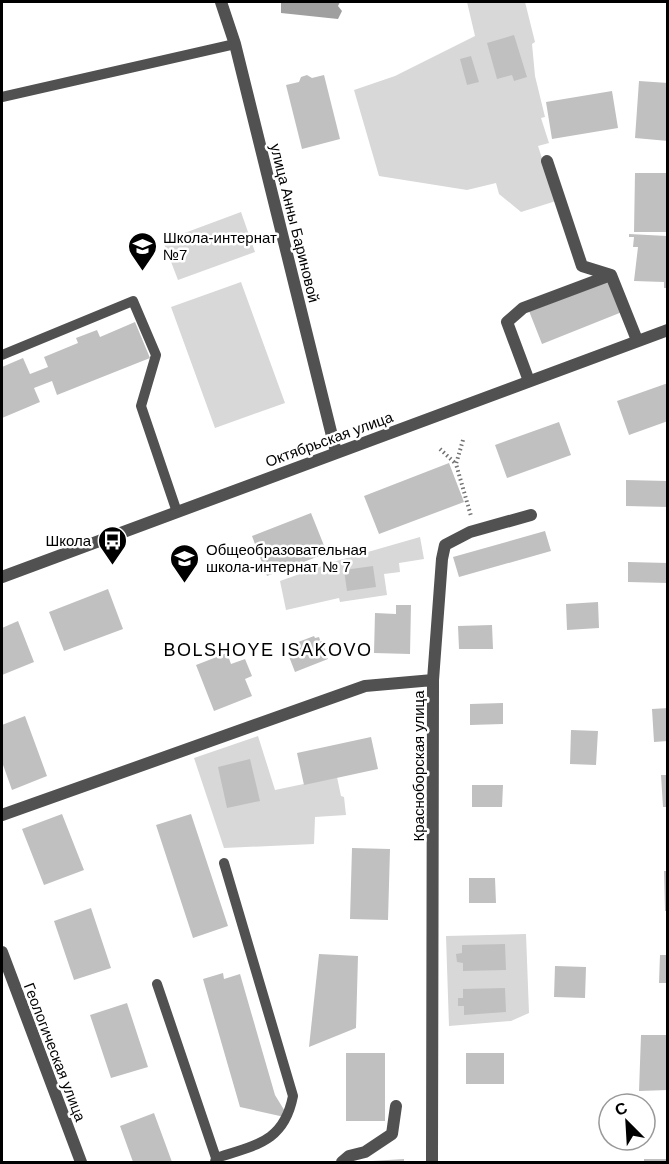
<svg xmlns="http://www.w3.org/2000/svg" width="669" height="1164" font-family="Helvetica,sans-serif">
  <rect width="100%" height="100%" fill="#fff"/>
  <!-- green -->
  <path fill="#d8d8d8" d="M467,2H525L535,42L532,44L535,76L545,117L541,118L549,143L538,146L556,201L521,212L499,194L496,183L467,190L379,176L354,90L395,76L475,36Z
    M241,212L255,252L178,280L163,241Z
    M241,282L285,403L215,428L171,307Z
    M420,537L424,559L399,563L400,572L384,574L387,595L340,602L339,598L286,610L280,581L333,562Z
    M258,736L275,790L337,777L341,796L344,797L346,815L315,817L314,844L224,848L194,758Z
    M526,934L529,1013L511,1021L449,1026L446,936Z"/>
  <!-- water -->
  <path fill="#9f9f9f" d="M281,2H340L338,6L342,11L338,19L281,13Z"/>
  <!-- building -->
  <path fill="#c0c0c0" d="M514,35L527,77L514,81L512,75L497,79L487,43Z
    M471,56L479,82L467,85L460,59Z
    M307,75L312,78L324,75L340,139L302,149L286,85L299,82L301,77Z
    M639,81L668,83V141L635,138Z
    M612,91L618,128L552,139L546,102Z
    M635,173H668V232H634Z
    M629,234L667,236L668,288H664V282L634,281L638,247H633L634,237H629Z
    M608,280L622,312L542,344L529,311Z
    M135,322L150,358L57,395L52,381L34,388L40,402L2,418V367L23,358L30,374L48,367L44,357L78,343L76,338L97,330L100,337Z
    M668,383V421L629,435L617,401Z
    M559,422L571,455L507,478L495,445Z
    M449,463L464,502L379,534L364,496Z
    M626,480L668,481V507L626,506Z
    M311,513L327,553L267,576L252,536Z
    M545,531L551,551L459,577L453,557Z
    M628,562L668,563V583L628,582Z
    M373,566L376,587L347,591L344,570Z
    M108,589L123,629L64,651L49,612Z
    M598,602L599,628L567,630L566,604Z
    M396,605H411L410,654L374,653L375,613L396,614Z
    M18,621L34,662L2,675V628Z
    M492,625L493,649H459L458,626Z
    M314,636L315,638L319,637L320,640L316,643L322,641L328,659L295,672L288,654L294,652L293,644Z
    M227,653L231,664L245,659L252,676L245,679L252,696L214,711L196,665Z
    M503,703V724L470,725V704Z
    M668,708V741L654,742L652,709Z
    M25,716L47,776L12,790L2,762V725Z
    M571,730L598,731L596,765L570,764Z
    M371,737L378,769L304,785L297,753Z
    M250,759L260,801L227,808L218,767Z
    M661,775H668V807H663Z
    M472,785H503L502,807H472Z
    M62,814L84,870L44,885L22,829Z
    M191,814L228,926L193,938L156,825Z
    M352,848L390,849L388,920L350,919Z
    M664,871H668V911H665Z
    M469,878H495L496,903H469Z
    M91,908L111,968L74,980L54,921Z
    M505,944L506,970L463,971V963L457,962L456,954L462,953V945Z
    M319,954L358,956L356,1028L309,1047Z
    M660,955H668V983H659Z
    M555,966L586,967L585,998L554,997Z
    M223,973L224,979L240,974L275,1095L289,1118L240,1107L203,979Z
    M505,988L506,1012L464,1015V1006H458V998H463V989Z
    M127,1003L148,1067L111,1078L90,1015Z
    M641,1035H668V1090L639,1091Z
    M346,1053H385V1121H346Z
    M466,1053H504V1084H466Z
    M154,1113L172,1162H133L120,1126Z
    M404,1159V1162H372V1161Z
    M644,1159H668V1162H644Z"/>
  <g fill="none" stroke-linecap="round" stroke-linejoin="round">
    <!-- path -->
    <path stroke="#737373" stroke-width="4" stroke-dasharray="1.5 3" stroke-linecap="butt" d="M463,440L456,464L471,516
      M440,449L456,464"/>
    <!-- service -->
    <path stroke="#515151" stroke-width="10" d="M2,97L235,44
      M2,355L133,301L156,355L141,406L177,512
      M157,984L216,1158
      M215,1162L216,1158C256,1145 284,1142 293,1096L224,863"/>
    <!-- minor -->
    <path stroke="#515151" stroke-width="12" d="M221,2L235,44L336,452
      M547,161L582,266L611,275
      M529,381L507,322L523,308L611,275L637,340
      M2,815L365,686L433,680
      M2,952L81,1162
      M342,1162L349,1156L365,1152L392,1134L396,1106
      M432,1162L433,680L442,559L445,545L470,532L531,515"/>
    <!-- tertiary -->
    <path stroke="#515151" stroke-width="12" d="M2,577L668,330"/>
  </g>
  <!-- icons -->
  <defs>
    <symbol id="school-pin" viewBox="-11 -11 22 30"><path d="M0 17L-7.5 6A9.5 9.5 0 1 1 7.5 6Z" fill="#000" stroke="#fff"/><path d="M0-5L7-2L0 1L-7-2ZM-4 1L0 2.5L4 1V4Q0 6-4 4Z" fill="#fff"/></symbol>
    <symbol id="bus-pin" viewBox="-11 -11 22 30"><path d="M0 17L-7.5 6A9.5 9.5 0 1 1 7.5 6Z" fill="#000" stroke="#fff"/><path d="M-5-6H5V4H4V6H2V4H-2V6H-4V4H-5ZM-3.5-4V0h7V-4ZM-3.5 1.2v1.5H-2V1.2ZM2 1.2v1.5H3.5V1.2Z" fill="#fff"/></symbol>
  </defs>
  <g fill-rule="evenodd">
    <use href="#school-pin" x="126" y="230" width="33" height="45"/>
    <use href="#bus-pin" x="96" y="524" width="33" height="45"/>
    <use href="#school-pin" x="168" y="542" width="33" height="45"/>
  </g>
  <g text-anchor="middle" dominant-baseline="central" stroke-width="5" stroke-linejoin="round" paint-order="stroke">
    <!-- street labels -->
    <g font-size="15" fill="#000" stroke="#fff">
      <text transform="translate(295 223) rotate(76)">улица Анны Бариновой</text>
      <text transform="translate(329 439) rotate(-20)">Октябрьская улица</text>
      <text transform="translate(418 766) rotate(-90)">Красноборская улица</text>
      <text transform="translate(55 1052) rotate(69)">Геологическая улица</text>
    </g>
    <!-- poi labels -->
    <g font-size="15" fill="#000" stroke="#fff" text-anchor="start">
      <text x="163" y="237">Школа-интернат<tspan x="163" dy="17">№7</tspan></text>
      <text x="91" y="540" text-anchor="end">Школа</text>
      <text x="206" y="549">Общеобразовательная<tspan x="206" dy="17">школа-интернат № 7</tspan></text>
    </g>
    <!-- quarter labels -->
    <g font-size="18" letter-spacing="1.5" fill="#000" stroke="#fff">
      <text x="268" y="650">BOLSHOYE ISAKOVO</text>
    </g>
  </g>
  <!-- border -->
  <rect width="669" height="1164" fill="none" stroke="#000000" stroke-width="6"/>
  <!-- north arrow -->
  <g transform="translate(627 1122) rotate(336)"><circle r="28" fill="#ffffff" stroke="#999999" stroke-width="1.5"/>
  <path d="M0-4.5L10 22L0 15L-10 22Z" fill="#000000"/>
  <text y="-9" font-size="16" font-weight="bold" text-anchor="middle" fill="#000000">С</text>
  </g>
</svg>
